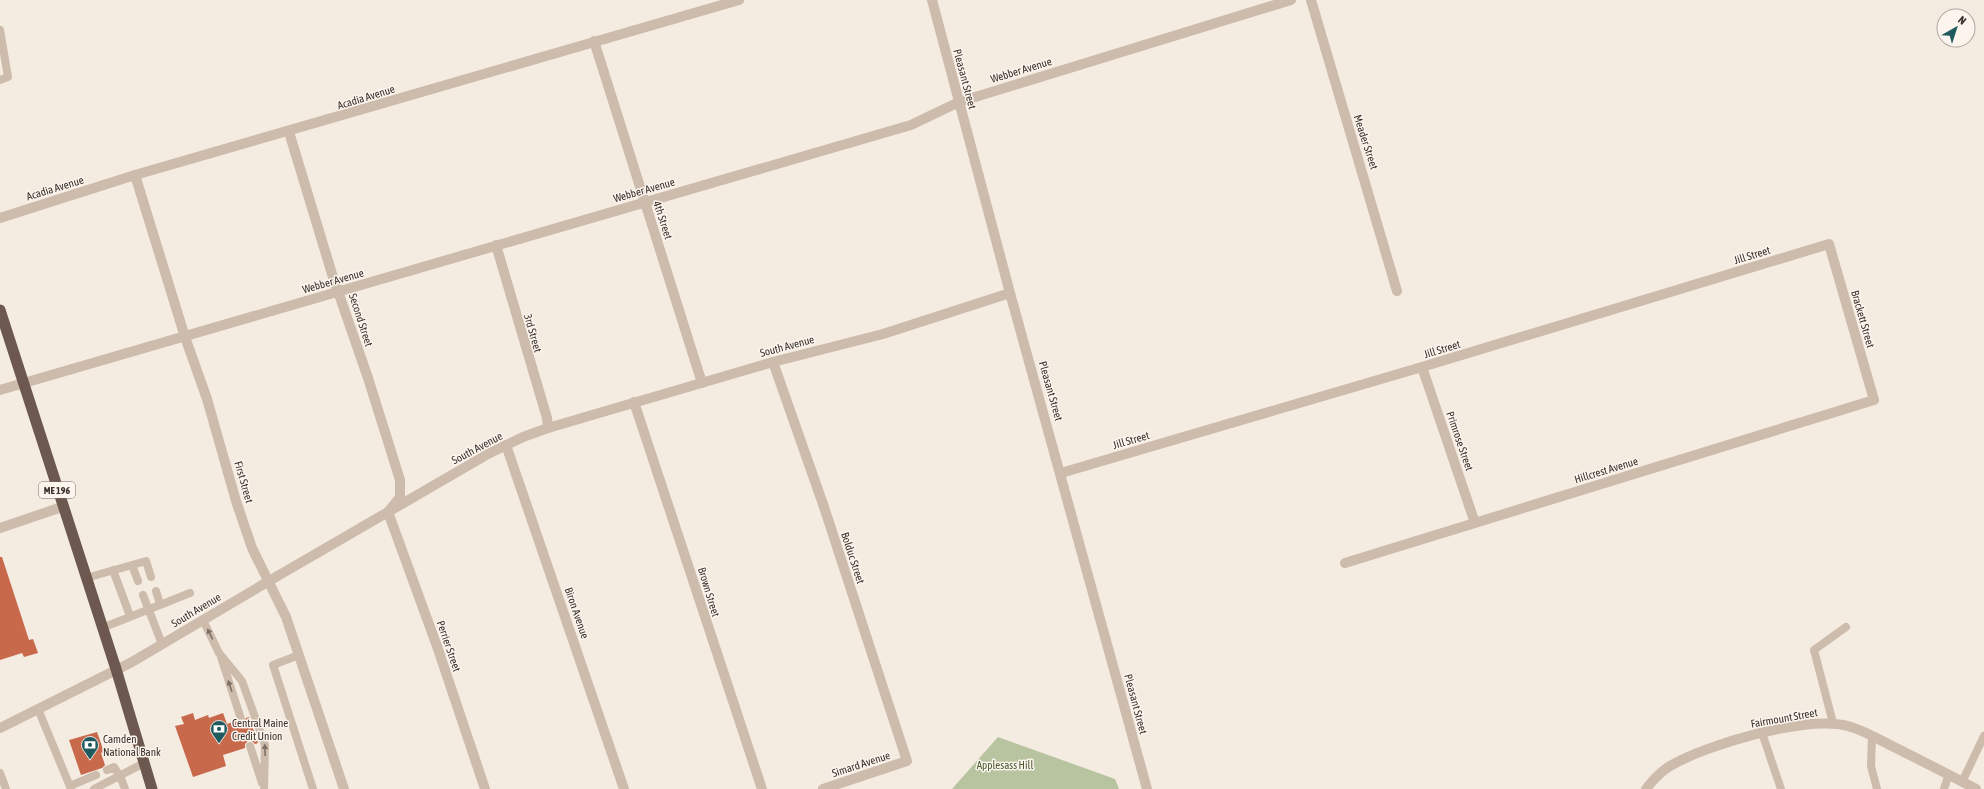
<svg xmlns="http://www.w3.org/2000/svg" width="1984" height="789" font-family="'Asap Condensed',sans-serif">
  <rect width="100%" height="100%" fill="#f4ebe1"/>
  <!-- green -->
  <path fill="#b8c4a0" d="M998,737L1115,779L1119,789H952Z"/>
  <!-- building -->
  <path fill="#c8694b" d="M0,557H2L29,640L33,639L38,653L24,657L22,653L0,660Z
    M193,713L195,720L208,715L209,718L223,713L227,724L236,721L239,724H243L246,718L249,717L258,743L255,744L252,741H248L245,744V748L223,755L226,766L193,777L175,726L184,724L181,717Z
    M97,732L104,752L101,753L105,765L102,768L81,775L69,740Z"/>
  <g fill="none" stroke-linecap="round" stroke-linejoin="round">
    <!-- service -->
    <path stroke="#cdbbac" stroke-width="8" d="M0,30L8,77L0,80
      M132,565L146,561L151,577
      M113,570L130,616
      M86,578L132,565L138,581
      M156,591L160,604
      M143,595L162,644
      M203,620L219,653L242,681L265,745L264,789
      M102,628L190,593
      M299,655L273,665L313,789
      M221,657L241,719
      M38,709L71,789
      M1833,723L1814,650L1846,627
      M1762,733L1781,789
      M1872,736L1871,766L1877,789
      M250,746L262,783
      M107,770L114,767L120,776L125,789
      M0,773L6,789
      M1962,782L1984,736
      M70,786L96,775
      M94,789L144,763
      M1944,789L1949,774"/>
    <!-- minor -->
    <path stroke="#cdbbac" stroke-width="10" d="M1311,0L1397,291
      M594,41L702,383
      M289,132L332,274L368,378L400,480V497L388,512L438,649L485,789
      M135,175L185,337L207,399L236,501L252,548L286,617L344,789
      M0,218L135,175L739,0
      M496,245L547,418L548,428
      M773,362L824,507L907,761L823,789
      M1422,367L1475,523
      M0,390L911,125L959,102L1291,0
      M634,402L762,789
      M506,445L624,789
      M1061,473L1422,367L1829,244L1874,400L1345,563
      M0,528L62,507
      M1646,789C1653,780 1660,772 1670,766C1708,744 1806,715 1848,726C1863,730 1878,739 1892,746C1920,760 1948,774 1976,789"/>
    <!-- tertiary -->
    <path stroke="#cdbbac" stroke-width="10" d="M932,0L1010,293L1147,789
      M0,728L132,662L269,581L488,454L523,437L548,428L773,362L883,334L1010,293"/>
    <!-- trunk -->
    <path stroke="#6c584f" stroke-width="11" d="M0,310L116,669L152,789"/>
  </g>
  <!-- one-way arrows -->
  <defs><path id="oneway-solid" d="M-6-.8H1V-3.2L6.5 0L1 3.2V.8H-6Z"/></defs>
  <g fill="#7d6f65">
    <use href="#oneway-solid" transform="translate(210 634) rotate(-116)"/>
    <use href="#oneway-solid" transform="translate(230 686) rotate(-109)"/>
    <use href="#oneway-solid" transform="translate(265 750) rotate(-92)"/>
  </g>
  <!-- icons -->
  <defs>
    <symbol id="bank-pin" viewBox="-11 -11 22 30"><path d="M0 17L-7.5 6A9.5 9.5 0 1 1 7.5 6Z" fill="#1f5a5e" stroke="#fbf5ee"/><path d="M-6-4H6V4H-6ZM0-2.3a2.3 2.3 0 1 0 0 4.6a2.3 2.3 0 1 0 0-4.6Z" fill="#fff"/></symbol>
  </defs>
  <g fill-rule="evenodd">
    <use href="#bank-pin" x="209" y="719" width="20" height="27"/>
    <use href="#bank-pin" x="80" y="735" width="20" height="27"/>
  </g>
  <g text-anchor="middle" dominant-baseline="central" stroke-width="3" stroke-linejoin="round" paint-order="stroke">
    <!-- shield labels -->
    <rect fill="#fbf5ee" stroke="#756b66" stroke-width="1" x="39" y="482" width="36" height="16" rx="3"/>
    <g font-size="10" font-weight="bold" fill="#3b302b">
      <text x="57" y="490">ME 196</text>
    </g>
    <!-- street labels -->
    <g font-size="11" fill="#3b302b" stroke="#fbf5ee">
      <text transform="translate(1021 70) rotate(-17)">Webber Avenue</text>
      <text transform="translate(965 79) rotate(75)">Pleasant Street</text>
      <text transform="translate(366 97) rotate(-17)">Acadia Avenue</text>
      <text transform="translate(1366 142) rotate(72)">Meader Street</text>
      <text transform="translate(55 188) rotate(-17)">Acadia Avenue</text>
      <text transform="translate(644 190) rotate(-16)">Webber Avenue</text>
      <text transform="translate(663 220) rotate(72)">4th Street</text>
      <text transform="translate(1752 255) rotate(-17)">Jill Street</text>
      <text transform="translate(333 281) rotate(-16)">Webber Avenue</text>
      <text transform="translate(1863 319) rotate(74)">Brackett Street</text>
      <text transform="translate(361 320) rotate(72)">Second Street</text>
      <text transform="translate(533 333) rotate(74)">3rd Street</text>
      <text transform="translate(787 346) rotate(-15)">South Avenue</text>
      <text transform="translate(1442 349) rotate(-17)">Jill Street</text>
      <text transform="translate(1051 391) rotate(74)">Pleasant Street</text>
      <text transform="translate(1131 440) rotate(-16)">Jill Street</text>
      <text transform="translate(1460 441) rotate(71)">Primrose Street</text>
      <text transform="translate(477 448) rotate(-28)">South Avenue</text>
      <text transform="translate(1606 470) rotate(-17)">Hillcrest Avenue</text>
      <text transform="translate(244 482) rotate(74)">First Street</text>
      <text transform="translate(853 558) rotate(72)">Bolduc Street</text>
      <text transform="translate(709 592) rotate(73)">Brown Street</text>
      <text transform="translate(196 610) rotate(-31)">South Avenue</text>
      <text transform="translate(577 613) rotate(71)">Biron Avenue</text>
      <text transform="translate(449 646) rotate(71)">Perrier Street</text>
      <text transform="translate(1136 704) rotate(75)">Pleasant Street</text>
      <text transform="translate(1784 718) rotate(-10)">Fairmount Street</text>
      <text transform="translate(861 764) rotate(-18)">Simard Avenue</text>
    </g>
    <!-- poi labels -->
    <g font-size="11" fill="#3b302b" stroke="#fbf5ee" text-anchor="start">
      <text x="232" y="723">Central Maine<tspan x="232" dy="13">Credit Union</tspan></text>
      <text x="103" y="739">Camden<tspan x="103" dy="13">National Bank</tspan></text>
    </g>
    <!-- park labels -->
    <g font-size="11" fill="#4a5a2e" stroke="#fbf5ee">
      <text x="1005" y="765">Applesass Hill</text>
    </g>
  </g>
  <!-- north arrow -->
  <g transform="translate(1956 28) rotate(39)"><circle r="19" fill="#fbf5ee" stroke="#aea6a0"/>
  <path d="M0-3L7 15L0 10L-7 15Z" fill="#1f5a5e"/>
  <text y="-6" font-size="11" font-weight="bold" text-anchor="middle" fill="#3b302b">N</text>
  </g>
</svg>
